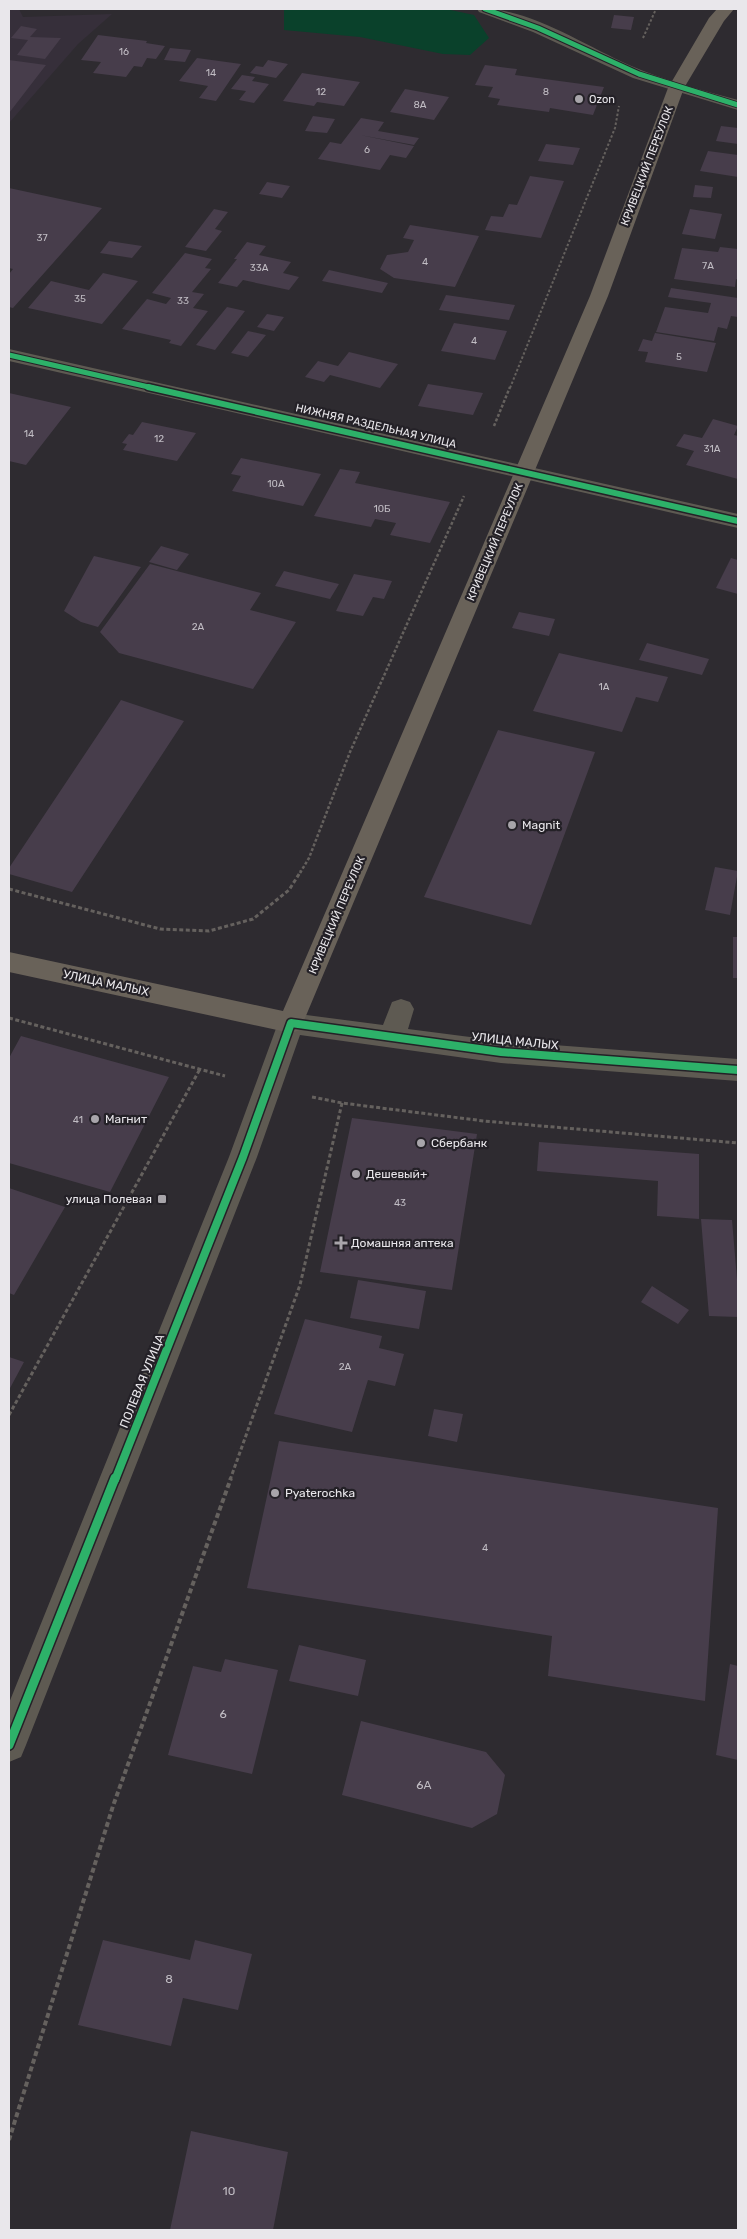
<svg xmlns="http://www.w3.org/2000/svg" width="747" height="2239" font-family="Rubik,sans-serif">
  <rect width="100%" height="100%" fill="#2e2b30"/>
  <!-- built -->
  <path fill="#362f3a" d="M9,9H19L23,17L112,14L78,44L9,123Z"/>
  <!-- green -->
  <path fill="#0a412b" d="M284,9H446L474,15L489,38L470,55L443,54L360,37L284,30Z"/>
  <!-- building -->
  <path fill="#473d4b" d="M614,15L634,17L631,30L611,28Z
    M21,26L37,29L30,37L61,38L45,59L17,55L28,40L11,38Z
    M98,35L147,41L146,43L165,46L156,59L147,58L142,67L134,66L126,77L93,73L101,62L81,60Z
    M170,48L191,50L185,62L164,60Z
    M197,58L241,64L216,101L199,98L208,86L179,81Z
    M9,60L46,65L9,113Z
    M268,60L288,64L276,78L250,73L256,66L263,67Z
    M485,65L517,69L515,75L604,87L593,115L550,108L549,112L497,105L500,99L488,97L493,87L475,85Z
    M302,73L360,82L344,106L317,102L314,106L283,101Z
    M242,75L255,77L252,81L269,84L254,103L239,100L246,91L231,89Z
    M405,89L449,97L434,120L390,112Z
    M313,116L335,119L327,133L305,131Z
    M361,118L384,122L378,131L419,138L414,145L360,135L414,146L406,158L390,155L380,170L318,159L330,142L341,144Z
    M721,126L738,128V144L716,141Z
    M546,144L580,148L573,165L538,161Z
    M708,151L738,155V177L700,171Z
    M530,176L564,181L541,238L485,230L491,216L503,217L509,204L517,205Z
    M267,182L290,186L282,198L259,194Z
    M695,185L713,187L711,198L693,197Z
    M9,188L102,208L13,308L9,307V274L13,269L9,268Z
    M214,209L228,212L215,229L222,231L206,251L185,247Z
    M690,209L722,214L715,239L682,234Z
    M410,225L479,236L455,287L394,278L380,269L387,255L408,252L414,240L403,238Z
    M109,241L142,246L132,258L100,253Z
    M247,242L266,246L259,255L291,262L283,273L299,277L289,290L243,280L237,287L218,283L237,259H234Z
    M720,247L738,249V280L736,279L735,287L674,279L682,248L718,252Z
    M185,253L212,259L205,268L211,269L192,292L204,294L193,308L208,311L181,346L169,343L171,340L122,329L147,299L166,304L171,298L152,293Z
    M329,270L388,283L382,293L322,281Z
    M103,273L138,281L102,324L28,308L51,281L89,290Z
    M671,288L738,298V317L731,316L727,329L718,327L714,341L656,332L665,307L708,313L711,303L668,297Z
    M446,295L515,305L509,320L439,310Z
    M227,307L245,311L215,350L196,345Z
    M267,314L284,317L274,331L257,327Z
    M454,323L507,331L495,360L441,351Z
    M248,331L266,335L248,357L231,353Z
    M655,333L716,343L707,372L645,362L648,352L638,351L643,339L652,341Z
    M349,352L398,364L380,388L330,375L324,382L305,377L318,361L338,366Z
    M428,384L483,393L473,415L418,406Z
    M9,393L71,407L26,465L9,461Z
    M713,419L738,426L734,435L738,436V479L686,465L694,451L676,446L684,434L702,438Z
    M142,422L196,433L177,461L123,450L127,444L122,443L129,434L133,435Z
    M241,458L321,474L303,506L232,491L241,476L231,474Z
    M340,469L360,472L355,483L450,502L430,543L390,535L396,523L375,519L371,527L314,516Z
    M161,546L189,554L177,570L149,562Z
    M94,556L141,567L98,627L81,622L64,611Z
    M731,558L738,560V594L716,588Z
    M150,564L261,593L250,610L296,622L253,689L119,653L100,632Z
    M284,571L339,584L330,599L275,586Z
    M354,574L392,581L384,599L373,597L363,616L336,611Z
    M519,612L555,619L549,636L512,628Z
    M647,643L709,659L702,675L639,660Z
    M559,653L668,677L658,702L636,697L622,732L533,711Z
    M121,700L184,721L72,892L9,874V868Z
    M498,730L595,752L531,925L424,897Z
    M715,867L738,871L730,915L705,910Z
    M733,937H738V978H733Z
    M21,1036L169,1077L110,1192L9,1163V1058Z
    M352,1118L477,1134L452,1290L320,1272Z
    M539,1142L699,1154V1219L657,1216L658,1181L537,1171Z
    M9,1188L65,1207L14,1295L9,1293Z
    M701,1219L732,1220L738,1291V1317L709,1316Z
    M358,1280L426,1291L419,1329L350,1318Z
    M652,1286L689,1310L678,1324L641,1302Z
    M305,1319L382,1336L379,1348L404,1354L395,1386L368,1380L352,1432L274,1414Z
    M9,1357L24,1362L9,1390Z
    M434,1409L463,1414L457,1442L428,1436Z
    M279,1441L718,1508L705,1701L548,1676L552,1636L247,1588Z
    M299,1645L366,1660L358,1696L289,1681Z
    M225,1659L278,1670L252,1774L168,1755L193,1666L221,1672Z
    M730,1664L738,1666V1760L716,1755Z
    M361,1721L486,1752L505,1775L497,1814L472,1828L342,1795Z
    M103,1940L190,1960L195,1940L252,1954L238,2010L183,1998L171,2046L78,2025Z
    M191,2131L288,2152L273,2230H170Z"/>
  <g fill="none" stroke-linecap="round" stroke-linejoin="round">
    <!-- path-far3 -->
    <path stroke="#65615e" stroke-width="2" stroke-dasharray="2.5 2" stroke-linecap="butt" d="M643,38L656,9
      M510,388L615,128L619,106"/>
    <!-- path-far2 -->
    <path stroke="#65615e" stroke-width="2.5" stroke-dasharray="3 2" stroke-linecap="butt" d="M494,426L510,387
      M300,873L309,858L350,752L464,496"/>
    <!-- path-far1 -->
    <path stroke="#65615e" stroke-width="3" stroke-dasharray="4 2.5" stroke-linecap="butt" d="M9,889L160,929L209,931L253,919L289,890L301,871
      M9,1018L225,1076
      M312,1097L342,1103L484,1121L738,1143
      M9,1415L200,1069
      M230,1480L300,1285L342,1103"/>
    <!-- path -->
    <path stroke="#65615e" stroke-width="4" stroke-dasharray="5 3" stroke-linecap="butt" d="M9,2140L113,1806L231,1478"/>
    <!-- minor -->
    <path fill="#5e5a52" fill-rule="evenodd" d="M477,9C527,6 583,45 629,65C664,80 701,90 738,100V110L633,78L533,32L479,12Z
      M9,349L738,514V528L9,361Z
      M401,999L410,1002L414,1009L408,1029L501,1041L738,1059V1081L501,1063L300,1035L257,1157L26,1745L21,1757L9,1762V1703L229,1157L278,1023L282,1016L291,1013L383,1025L392,1002Z"/>
    <!-- major -->
    <path fill="#696259" fill-rule="evenodd" d="M717,9H734L724,21L684,88L608,296L300,1030L291,1033L9,972V952L283,1011L590,296L668,88L709,18Z"/>
    <defs>
      <path id="cycleway-far3" d="M485,9L538,28L639,74L738,105
        M9,355L153,388"/>
      <path id="cycleway-far2" d="M148,387L738,521"/>
      <path id="cycleway-far1" d="M115,1480L243,1157L291,1023L501,1052L738,1070"/>
      <path id="cycleway" d="M9,1745L115,1478"/>
    </defs>
    <!-- cycleway-far3 casing -->
    <use href="#cycleway-far3" stroke="#242127" stroke-width="7"/>
    <!-- cycleway-far2 casing -->
    <use href="#cycleway-far2" stroke="#242127" stroke-width="9"/>
    <!-- cycleway-far1 casing -->
    <use href="#cycleway-far1" stroke="#242127" stroke-width="11"/>
    <!-- cycleway casing -->
    <use href="#cycleway" stroke="#242127" stroke-width="12"/>
    <!-- cycleway-far3 -->
    <use href="#cycleway-far3" stroke="#2db169" stroke-width="5"/>
    <!-- cycleway-far2 -->
    <use href="#cycleway-far2" stroke="#2db169" stroke-width="6"/>
    <!-- cycleway-far1 -->
    <use href="#cycleway-far1" stroke="#2db169" stroke-width="8"/>
    <!-- cycleway -->
    <use href="#cycleway" stroke="#2db169" stroke-width="9"/>
  </g>
  <!-- markers -->
  <g fill="#a8a5aa" stroke="#242127" stroke-width="2">
    <circle cx="579" cy="99" r="5"/>
    <circle cx="512" cy="825" r="5"/>
    <circle cx="95" cy="1119" r="5"/>
    <circle cx="421" cy="1143" r="5"/>
    <circle cx="356" cy="1174" r="5"/>
    <rect x="157" y="1194" width="10" height="10" rx="2.5"/>
    <path d="M338.5 1235.5h5v5h5v5h-5v5h-5v-5h-5v-5h5z"/>
    <circle cx="275" cy="1493" r="5"/>
  </g>
  <g text-anchor="middle" dominant-baseline="central" stroke-width="4.5" stroke-linejoin="round" paint-order="stroke">
    <!-- number labels -->
    <g font-size="10" fill="#c0bcc3">
      <text x="124" y="52">16</text>
      <text x="211" y="73">14</text>
      <text x="321" y="92">12</text>
      <text x="546" y="92">8</text>
      <text x="420" y="105">8А</text>
      <text x="367" y="150">6</text>
      <text x="42" y="238">37</text>
      <text x="425" y="262">4</text>
      <text x="708" y="266">7А</text>
      <text x="259" y="268">33А</text>
      <text x="80" y="299">35</text>
      <text x="183" y="301">33</text>
      <text x="474" y="341">4</text>
      <text x="679" y="357">5</text>
      <text x="29" y="434">14</text>
      <text x="159" y="439">12</text>
      <text x="712" y="449">31А</text>
      <text x="276" y="484">10А</text>
      <text x="382" y="509">10Б</text>
      <text x="198" y="627">2А</text>
      <text x="604" y="687">1А</text>
      <text x="78" y="1120">41</text>
      <text x="400" y="1203">43</text>
      <text x="345" y="1367">2А</text>
      <text x="485" y="1548">4</text>
    </g>
    <!-- far-poi labels -->
    <g font-size="11" fill="#e9e7eb" stroke="#242127" text-anchor="start">
      <text x="589" y="99">Ozon</text>
    </g>
    <!-- far-street labels -->
    <g font-size="11" fill="#e9e7eb" stroke="#242127">
      <text transform="translate(647 166) rotate(-69)">КРИВЕЦКИЙ ПЕРЕУЛОК</text>
      <text transform="translate(376 426) rotate(13)">НИЖНЯЯ РАЗДЕЛЬНАЯ УЛИЦА</text>
      <text transform="translate(495 542) rotate(-67)">КРИВЕЦКИЙ ПЕРЕУЛОК</text>
      <text transform="translate(337 915) rotate(-67)">КРИВЕЦКИЙ ПЕРЕУЛОК</text>
    </g>
    <!-- poi labels -->
    <g font-size="12" fill="#e9e7eb" stroke="#242127" text-anchor="start">
      <text x="522" y="825">Magnit</text>
      <text x="105" y="1119">Магнит</text>
      <text x="431" y="1143">Сбербанк</text>
      <text x="366" y="1174">Дешевый+</text>
      <text x="152" y="1199" text-anchor="end">улица Полевая</text>
      <text x="351" y="1243">Домашняя аптека</text>
      <text x="285" y="1493">Pyaterochka</text>
    </g>
    <!-- street labels -->
    <g font-size="12" fill="#e9e7eb" stroke="#242127">
      <text transform="translate(106 983) rotate(12)">УЛИЦА МАЛЫХ</text>
      <text transform="translate(515 1041) rotate(6)">УЛИЦА МАЛЫХ</text>
      <text transform="translate(142 1381) rotate(-68)">ПОЛЕВАЯ УЛИЦА</text>
    </g>
    <!-- near-number labels -->
    <g font-size="12" fill="#c0bcc3">
      <text x="223" y="1714">6</text>
      <text x="424" y="1785">6А</text>
      <text x="169" y="1979">8</text>
      <text x="229" y="2191">10</text>
    </g>
  </g>
  <!-- border -->
  <rect width="747" height="2239" fill="none" stroke="#e9e7eb" stroke-width="20"/>
</svg>
